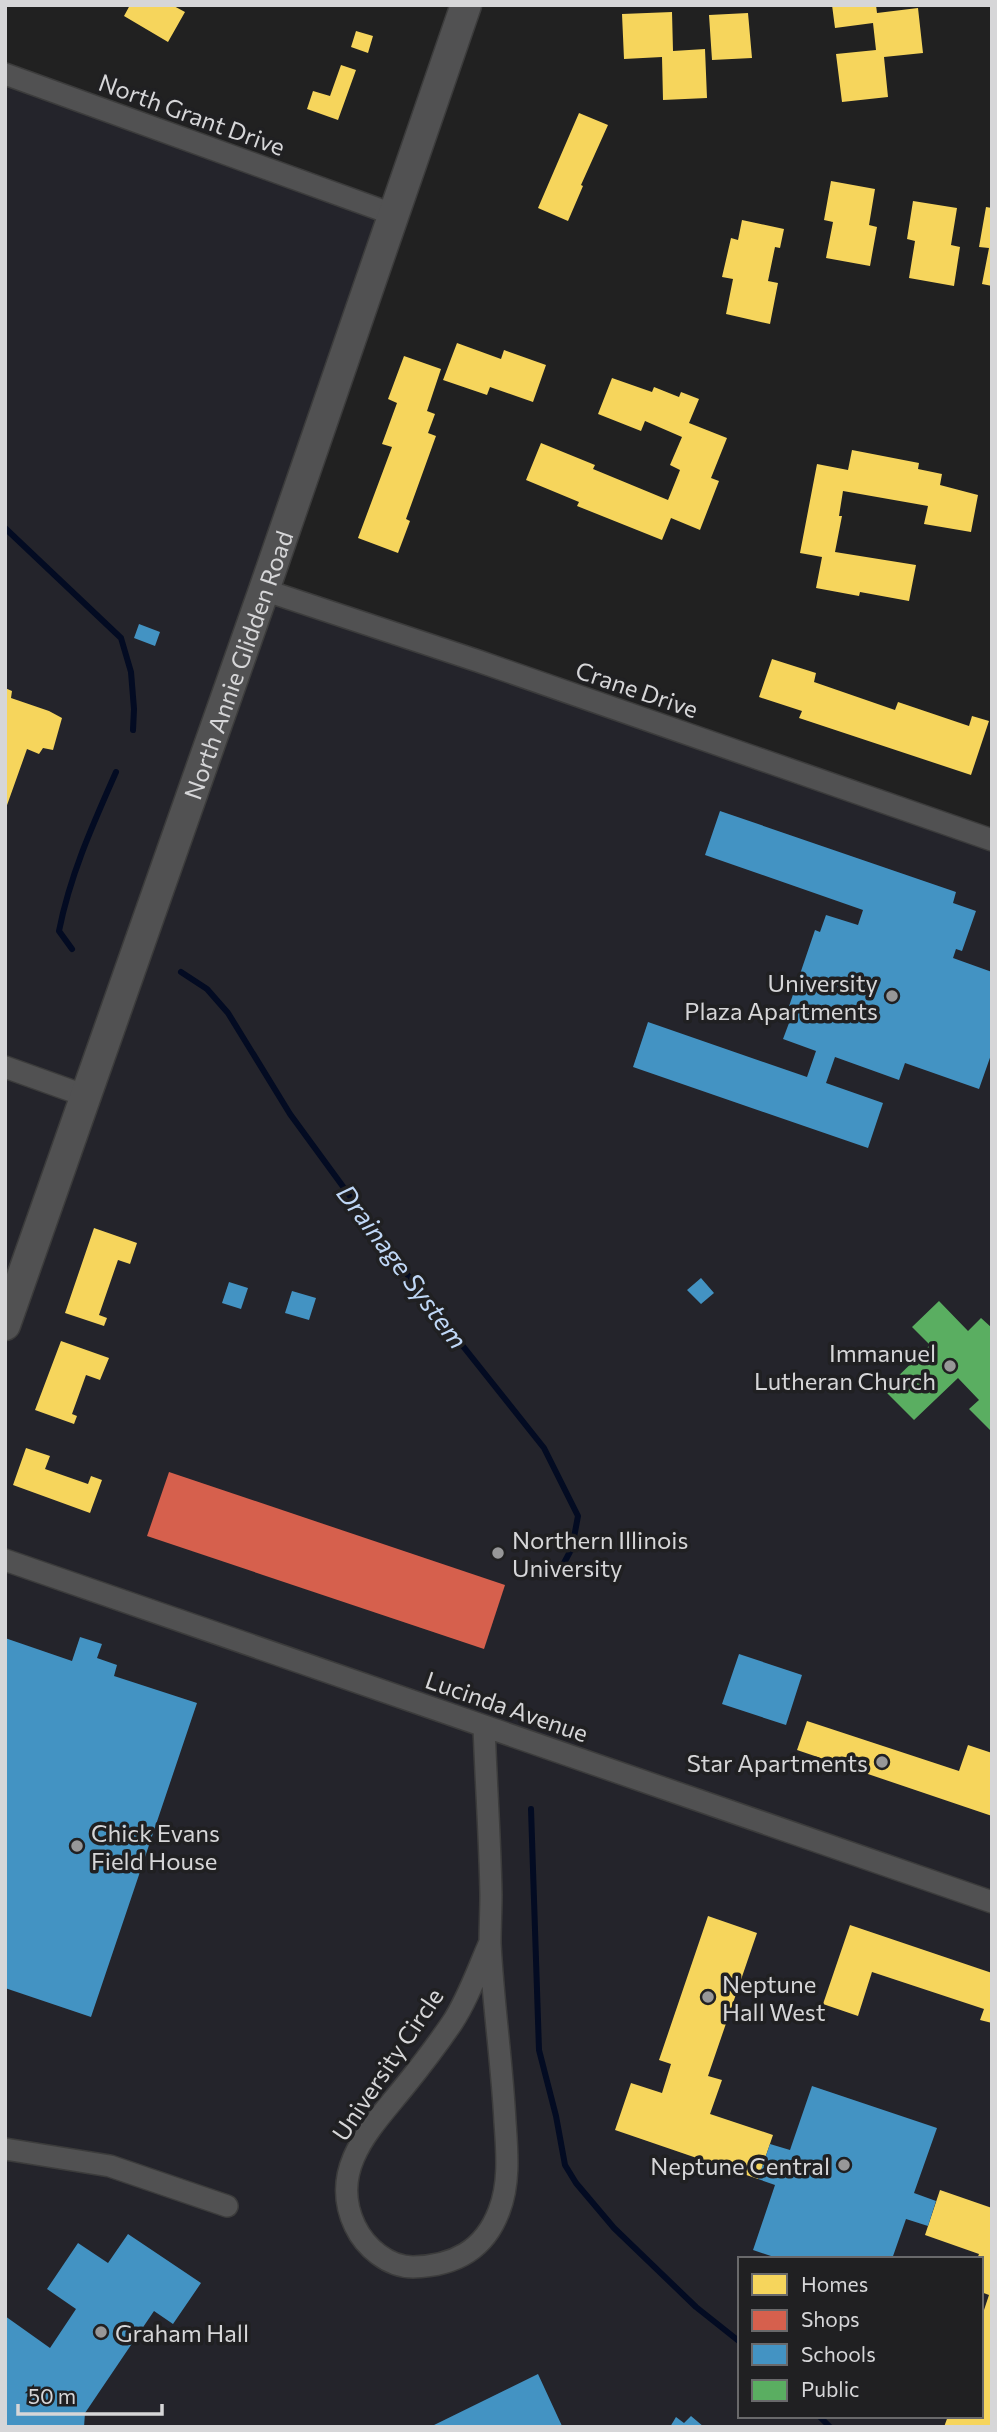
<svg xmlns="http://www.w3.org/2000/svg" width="997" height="2432" font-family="Commissioner,sans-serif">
  <rect width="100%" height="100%" fill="#212121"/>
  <!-- built -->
  <path fill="#24242b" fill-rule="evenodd" d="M5,79L395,215L265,590L992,847V2427H5ZM740,2259H981V2416H740Z"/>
  <!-- homes -->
  <path fill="#f6d55c" d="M130,5H172L185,12L168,42L124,16Z
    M832,5H876L877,13L918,8L923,53L884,57L888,97L842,102L836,54L876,50L873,23L835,28Z
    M672,12L673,51L705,49L707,98L663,100L662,57L624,59L622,14Z
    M748,13L752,58L712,60L709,15Z
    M356,31L373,36L368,53L351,47Z
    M341,65L356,70L338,120L307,109L313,91L330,96Z
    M579,113L608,125L581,185L583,186L568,221L538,208Z
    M831,181L875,189L869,225L877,227L870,266L826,258L833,222L824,220Z
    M913,201L957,208L951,245L960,247L954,286L909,278L915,241L907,239Z
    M986,207L992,208V286L982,284L989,248L979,247Z
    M742,220L784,229L780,248L775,247L768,281L778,283L770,324L726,314L733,279L722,277L731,238L738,240Z
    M457,343L501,359L504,350L546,365L533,402L490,387L487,395L443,380Z
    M404,356L441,369L427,411L435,414L428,433L436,436L406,519L410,521L398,553L358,538L392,447L382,444L397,403L388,399Z
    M612,378L652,392L654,387L679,397L681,392L699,399L689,423L727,438L711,478L719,481L700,530L671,518L662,540L577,506L579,502L526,480L541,443L595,465L593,469L668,500L680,470L670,465L682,437L645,421L641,431L598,414Z
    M852,450L919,463L918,469L942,474L940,485L978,495L971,532L924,524L928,506L843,491L839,516H842L835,552L916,565L909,601L860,592L859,596L816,588L822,557L800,553L817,464L848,470Z
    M772,659L816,673L814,682L895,710L898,702L969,726L972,716L989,721L971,775L799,718L802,711L759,697Z
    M5,688L12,691L11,698L49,711L62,718L53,750L43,748L39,754L27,749L6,808Z
    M94,1228L137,1243L130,1264L118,1260L99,1315L107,1318L104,1326L65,1313Z
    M61,1341L109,1358L100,1380L86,1375L72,1414L77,1416L74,1424L35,1410Z
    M26,1448L50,1456L45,1469L88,1484L91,1476L102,1480L90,1513L13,1485Z
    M807,1721L959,1771L968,1745L992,1753V1816L797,1750Z
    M708,1916L757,1933L708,2076L722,2080L710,2114L773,2135L758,2179L615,2130L631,2083L662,2093L671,2064L659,2060Z
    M850,1925L992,1973V2023L980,2020L984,2009L872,1972L858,2016L823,2004Z
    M940,2190L992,2208V2427H944L948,2416H981V2319L989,2295L981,2292V2259H977L979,2254L925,2235Z"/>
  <!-- shops -->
  <path fill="#d6604d" d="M169,1472L505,1585L484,1649L147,1536Z"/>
  <!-- schools -->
  <path fill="#4393c3" d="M139,624L160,632L155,646L134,638Z
    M720,811L956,892L953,903L976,911L962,951L956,949L953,958L992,972V1052L979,1089L905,1063L899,1080L835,1057L826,1083L883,1103L868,1148L633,1067L648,1022L807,1077L816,1051L783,1039L789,1023L784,1021L815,930L820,932L826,915L858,925L863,910L705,855Z
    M701,1278L714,1293L701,1304L687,1290Z
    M229,1282L248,1288L241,1309L222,1303Z
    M292,1291L316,1298L309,1320L285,1313Z
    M80,1637L102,1644L97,1658L117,1665L114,1676L197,1703L91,2017L5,1988V1638L72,1661Z
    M739,1654L802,1675L786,1725L722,1704Z
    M812,2086L937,2128L914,2193L936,2201L928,2226L906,2219L892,2259H780L753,2250L775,2185L758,2179L770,2144L790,2150Z
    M128,2234L201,2283L173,2324L154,2311L85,2413L84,2427H5V2316L50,2348L76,2309L47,2289L78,2243L108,2263Z
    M538,2374L562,2426L430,2427Z
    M691,2416L704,2427H670L676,2417L684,2423Z"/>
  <!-- public -->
  <path fill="#5aae61" d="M939,1301L968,1331L981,1318L992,1328V1432L969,1409L979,1400L958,1378L914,1420L884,1390L930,1345L912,1327Z"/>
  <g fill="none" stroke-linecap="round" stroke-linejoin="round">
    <!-- stream -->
    <path stroke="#030b22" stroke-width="6" d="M5,528L121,638L131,672L134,709L133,730
      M72,949L59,931C70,875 93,824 116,772
      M181,972L207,989L228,1013L290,1114L423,1296L544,1448L578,1516L572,1548L557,1576
      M531,1809L539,2050L556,2116L565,2165L576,2183L614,2228L696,2307L740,2342
      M819,2416L830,2427"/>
    <defs>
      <path id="minor" d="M5,74L395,215
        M264,590L478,661L992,840
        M5,1067L86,1096
        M5,1560L992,1902
        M484,1726C486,1783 490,1839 491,1895C491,1911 490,1927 490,1943C493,2003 502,2062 505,2122C507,2151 510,2183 499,2211C484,2251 453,2266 413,2267C388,2267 365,2247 355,2226C328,2169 371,2128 404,2087C421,2066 437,2045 452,2023C468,1999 478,1969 490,1942
        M5,2149L110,2166L227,2206"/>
      <g id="secondary">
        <path id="s1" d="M5,1325L264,590L466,5"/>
      </g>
    </defs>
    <!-- minor casing -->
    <use href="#minor" stroke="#3c3c3c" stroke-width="24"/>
    <!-- secondary casing -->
    <use href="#secondary" stroke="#3c3c3c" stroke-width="33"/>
    <!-- minor -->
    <use href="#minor" stroke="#515152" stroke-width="21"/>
    <!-- secondary -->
    <use href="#secondary" stroke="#515152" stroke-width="30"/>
  </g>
  <!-- markers -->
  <g fill="#979798" stroke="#202022" stroke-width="2.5">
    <circle cx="892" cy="996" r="7"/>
    <circle cx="950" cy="1366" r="7"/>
    <circle cx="498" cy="1553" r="7"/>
    <circle cx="882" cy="1762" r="7"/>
    <circle cx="77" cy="1846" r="7"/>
    <circle cx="708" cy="1997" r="7"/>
    <circle cx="844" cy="2165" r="7"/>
    <circle cx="101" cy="2332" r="7"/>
  </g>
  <g text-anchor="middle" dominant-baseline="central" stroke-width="7" stroke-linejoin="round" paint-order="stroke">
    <!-- street labels -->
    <g font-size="24" fill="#d6d6d8" stroke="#202022">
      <text transform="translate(192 114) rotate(20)">North Grant Drive</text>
      <text stroke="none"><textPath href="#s1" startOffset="700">North Annie Glidden Road</textPath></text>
      <text transform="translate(637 689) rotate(19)">Crane Drive</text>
      <text transform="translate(507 1706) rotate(19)">Lucinda Avenue</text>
      <text transform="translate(387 2064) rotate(-56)">University Circle</text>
    </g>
    <!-- poi labels -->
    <g font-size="24" fill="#d6d6d8" stroke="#202022" text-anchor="end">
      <text x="878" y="982">University<tspan x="878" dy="28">Plaza Apartments</tspan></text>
      <text x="936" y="1352">Immanuel<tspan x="936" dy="28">Lutheran Church</tspan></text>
      <text x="512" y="1539" text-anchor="start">Northern Illinois<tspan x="512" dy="28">University</tspan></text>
      <text x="868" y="1762">Star Apartments</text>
      <text x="91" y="1832" text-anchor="start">Chick Evans<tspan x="91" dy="28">Field House</tspan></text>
      <text x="722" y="1983" text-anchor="start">Neptune<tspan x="722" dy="28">Hall West</tspan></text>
      <text x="830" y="2165">Neptune Central</text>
      <text x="115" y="2332" text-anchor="start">Graham Hall</text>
    </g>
    <!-- water labels -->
    <g font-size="26" font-style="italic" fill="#bfd7f6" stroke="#202022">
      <text transform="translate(403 1266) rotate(53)">Drainage System</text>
    </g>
  </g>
  <!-- border -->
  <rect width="997" height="2432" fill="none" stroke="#d6d6d8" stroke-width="14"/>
  <!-- legend -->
  <rect x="738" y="2257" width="245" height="161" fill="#202022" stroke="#69696b" stroke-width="2"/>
  <rect x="752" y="2274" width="35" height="21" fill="#f6d55c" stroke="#69696b" stroke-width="2"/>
  <text x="801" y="2292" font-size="21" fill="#d6d6d8">Homes</text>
  <rect x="752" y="2310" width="35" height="21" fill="#d6604d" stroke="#69696b" stroke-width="2"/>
  <text x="801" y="2327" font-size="21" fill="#d6d6d8">Shops</text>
  <rect x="752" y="2344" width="35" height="21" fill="#4393c3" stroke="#69696b" stroke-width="2"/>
  <text x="801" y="2362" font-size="21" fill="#d6d6d8">Schools</text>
  <rect x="752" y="2380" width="35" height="21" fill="#5aae61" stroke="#69696b" stroke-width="2"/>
  <text x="801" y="2397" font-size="21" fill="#d6d6d8">Public</text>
  <!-- scale -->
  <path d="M18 2404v10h144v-10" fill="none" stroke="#d6d6d8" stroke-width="3.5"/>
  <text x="28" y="2404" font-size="21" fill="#d6d6d8" stroke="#202022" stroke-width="5" paint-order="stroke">50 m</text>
</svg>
